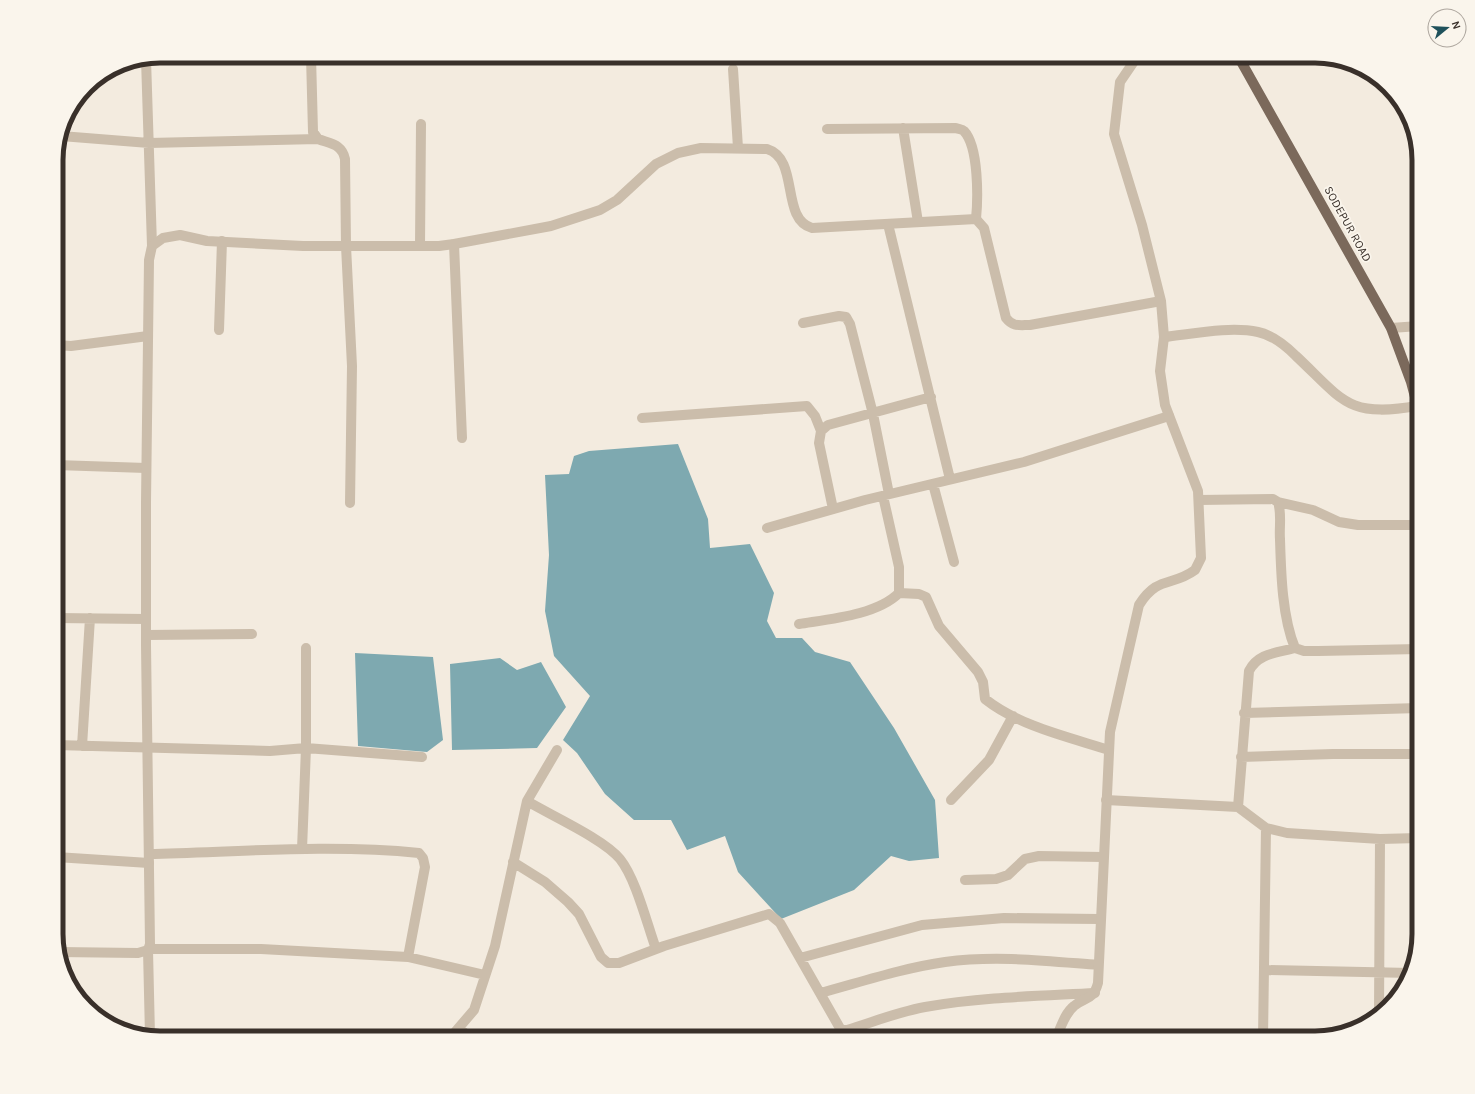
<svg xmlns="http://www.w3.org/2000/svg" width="1475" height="1094" font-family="Karla,sans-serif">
  <rect width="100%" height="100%" fill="#f3ebdf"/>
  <!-- water -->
  <path fill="#7ea9b0" d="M678,444L708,519L710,548L750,544L774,593L767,621L776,638H802L815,652L850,662L894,728L935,800L939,858L909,861L891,856L854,890L781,919L738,872L725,836L687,850L671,820H634L605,794L577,753L563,740L590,696L554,656L545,611L549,555L545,475L569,474L574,456L589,451Z
    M355,653L433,657L443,740L427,752L358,746Z
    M500,658L517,670L541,662L566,707L537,748L452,750L450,664Z"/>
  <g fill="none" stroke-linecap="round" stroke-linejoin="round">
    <!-- minor -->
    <path stroke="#cbbdab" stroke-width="10" d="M311,56L313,132L318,139C331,144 342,144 345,159L346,246L352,366L350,503
      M570,56L571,59
      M146,59L152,246
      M733,69L738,148
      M903,128L918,222
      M827,129L956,128C958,129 962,129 964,131C979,147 978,199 976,219
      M61,136L149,143L318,139
      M888,224L950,479
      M454,244L462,438
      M420,246L421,124
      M803,323L839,316L846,317L850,324L873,414L889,494
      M1391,328L1419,326
      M219,330L222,241
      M1164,337C1192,334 1230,326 1258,332C1273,335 1285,345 1296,356C1343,400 1347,418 1417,406
      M56,345L71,346L148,336
      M642,418L807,406L815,416L821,431
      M56,465L146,468
      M933,484L954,562
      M1199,500L1273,499L1278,502C1282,514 1279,527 1280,539C1281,572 1282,617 1295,648L1304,651H1318L1419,649
      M1278,502L1313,510L1339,522L1358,525H1419
      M833,509L819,443L821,431L828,425L931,397
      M767,528L865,500L1024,462L1169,416
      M899,593L919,594L926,597L939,626L978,672L983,682L985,699C1019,726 1068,737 1109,750
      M56,618L146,619
      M799,624C830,619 877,615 899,593V567L883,496
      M146,635L252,634
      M1244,713L1419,708
      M56,745L270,751L306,748L422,757
      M82,746L90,618
      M1241,757L1333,754H1419
      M951,800L989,760L1013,716
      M1106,800L1238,807L1266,828L1287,833L1380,839L1419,838
      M527,801C550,815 604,839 620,859C636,879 647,924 656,949
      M1238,807L1249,671C1258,653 1277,653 1295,648
      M302,849L306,748V648
      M149,854C238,852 330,844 419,853L423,858L425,867L408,957
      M56,857L149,863
      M513,862L545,882L568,902L579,914L601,957L608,963H619L664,946L769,914L780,923L841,1030H847C873,1022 898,1012 925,1007C981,997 1039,996 1095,993
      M965,880L996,879L1008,875L1025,859L1039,856L1103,857
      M149,949H261L408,957L485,975
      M148,950L150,1036
      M800,958L922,925L1004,918L1100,919
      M1264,970L1411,973
      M820,993C861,982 903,968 945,962C996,955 1047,961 1098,965
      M1379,1013L1380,839
      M459,1028L470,1038
      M570,1037V1038
      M450,1038L474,1010L495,946L527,801L557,750
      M1263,1038L1266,828"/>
    <!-- tertiary -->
    <path stroke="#cbbdab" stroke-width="10" d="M59,952L138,953L148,950L150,944L146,645V502L149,260L152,246L163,238L180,235L207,241L303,246H439L454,244L551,226L600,210L617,200L656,164L678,153L701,148L767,149C800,159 780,219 812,228L976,219L984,228L1006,318C1013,327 1019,325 1030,325L1161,301
      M1056,1038C1061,1027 1065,1013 1074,1006C1086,996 1093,1001 1098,983L1110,732L1139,605C1158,575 1172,587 1195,570L1201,558L1198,491L1165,405L1160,371L1164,337L1161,301L1142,225L1114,134L1120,82L1135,60L1141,56"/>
    <!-- primary -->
    <path stroke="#7b695b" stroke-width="10" d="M1238,56L1391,328L1411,382L1419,412"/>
  </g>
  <g text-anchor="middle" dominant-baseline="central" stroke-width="3.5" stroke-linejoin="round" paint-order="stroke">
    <!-- street labels -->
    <g font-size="12" fill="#39302a" stroke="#faf5ec">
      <text transform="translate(1348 224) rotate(61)">SODEPUR ROAD</text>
    </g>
  </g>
  <!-- crop -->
  <path d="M0 0H1475V1094H0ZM160 63H1315A97 97 0 0 1 1412 160V934A97 97 0 0 1 1315 1031H160A97 97 0 0 1 63 934V160A97 97 0 0 1 160 63Z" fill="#faf5ec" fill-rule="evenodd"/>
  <path fill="none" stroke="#39302a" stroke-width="5" d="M160 63H1315A97 97 0 0 1 1412 160V934A97 97 0 0 1 1315 1031H160A97 97 0 0 1 63 934V160A97 97 0 0 1 160 63Z"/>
  <!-- north arrow -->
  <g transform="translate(1447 28) rotate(72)"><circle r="19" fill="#faf5ec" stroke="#ada69e"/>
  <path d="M0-3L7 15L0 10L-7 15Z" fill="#1f515b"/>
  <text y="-6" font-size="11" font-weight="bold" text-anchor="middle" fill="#39302a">N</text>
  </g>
</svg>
